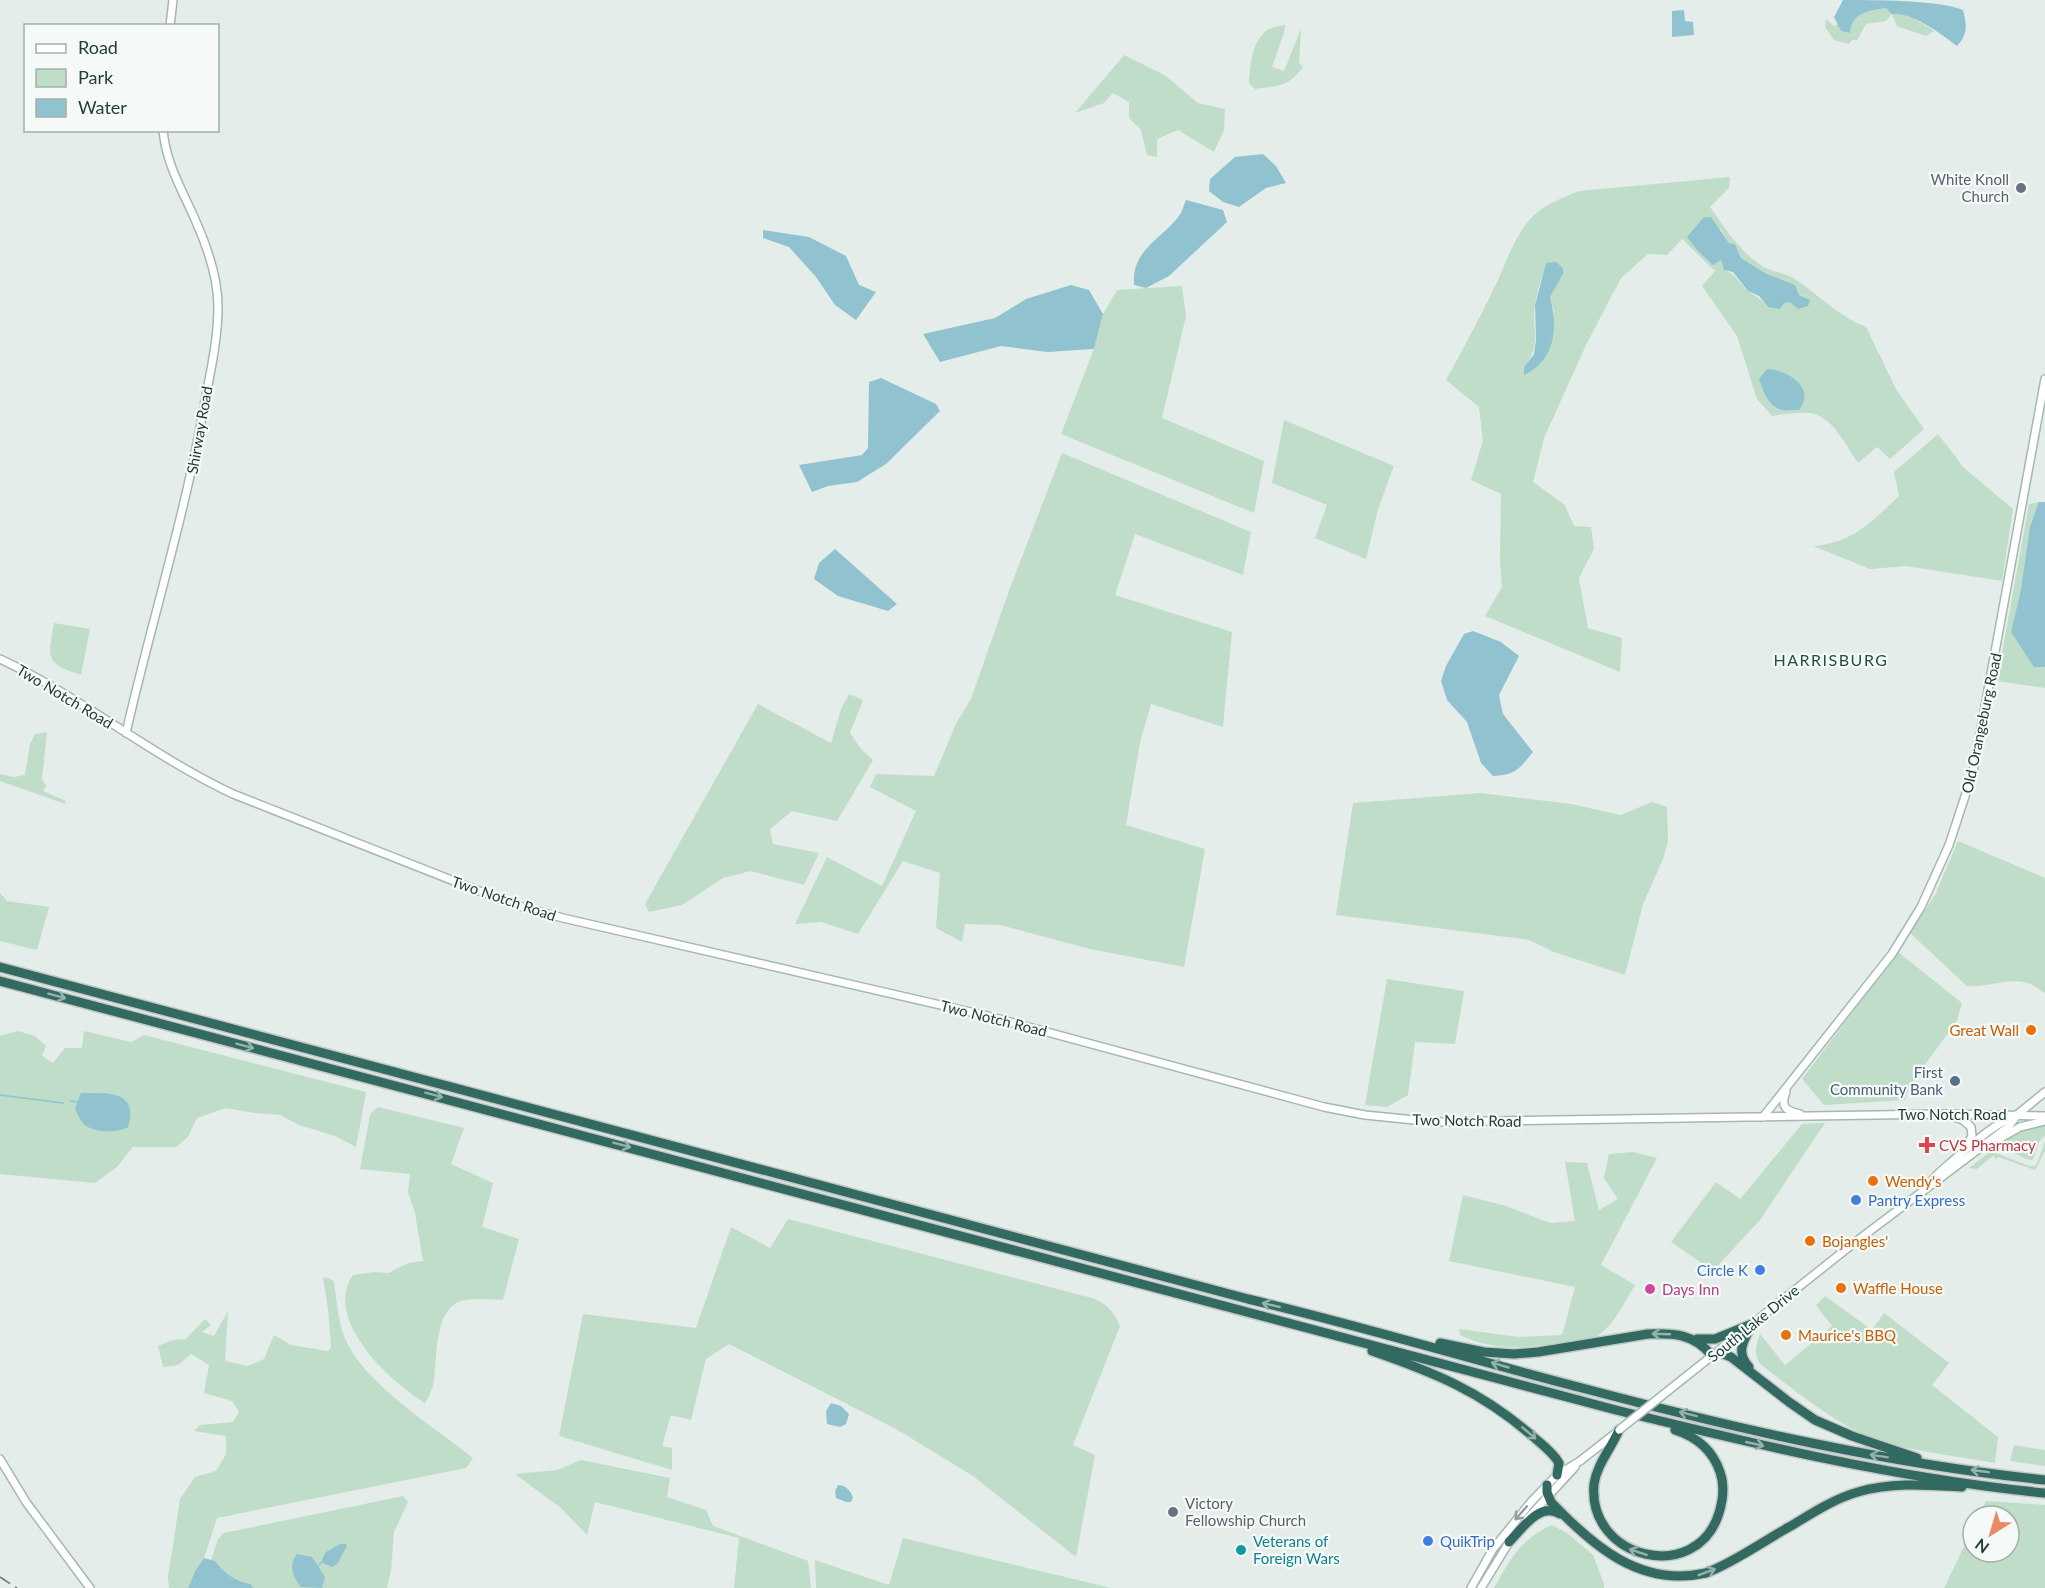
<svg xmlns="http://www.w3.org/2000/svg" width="2045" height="1588" font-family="Lato,sans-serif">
  <rect width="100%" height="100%" fill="#e5edea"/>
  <!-- green -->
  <path fill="#bfddc8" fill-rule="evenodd" d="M1886,8L1912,17L1934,31L1926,36L1897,26L1892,14L1886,21L1866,24L1857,40H1852L1849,44L1834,40L1825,27L1826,19L1834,26L1838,24L1841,31L1849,33C1853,13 1867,11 1886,8Z
    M1285,25L1284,33L1272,67L1284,71L1301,29L1299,63L1303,67C1288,87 1278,86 1255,89L1249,83C1250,66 1252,42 1266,31C1270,28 1279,26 1285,25Z
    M1124,55L1166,76L1198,103L1225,109L1224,130L1214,152L1178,130L1157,139V157L1147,155L1141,130L1129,118V102L1113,93L1104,103L1075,113Z
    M1730,177L1729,188L1710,207C1725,228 1740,252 1762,266C1771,272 1784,272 1793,278C1818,294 1838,316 1866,327L1897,391L1924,429L1890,459L1877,447L1858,463C1847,447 1835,421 1815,414C1805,411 1783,414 1772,416L1757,399L1737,336L1702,286L1715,271L1682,239L1667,255L1648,254L1621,278L1586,345L1544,438L1533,482L1565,505L1574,526L1591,527L1594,549L1579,578L1588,628L1622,638L1620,672L1485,616L1502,587L1500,561L1501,494L1471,480L1483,441L1479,407L1446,380C1464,347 1482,314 1498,280C1508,258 1516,233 1534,215C1546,204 1564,197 1579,191ZM1720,228L1729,243L1735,244L1741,258L1765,273L1795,285L1799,295L1805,296L1768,307C1761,299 1757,297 1749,292C1739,284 1737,274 1724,270L1721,259ZM1546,263L1563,273L1550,297L1554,312L1532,371L1524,367C1543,342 1531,331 1535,304C1537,291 1542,277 1546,263Z
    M1182,286L1186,316L1162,418L1264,461L1254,513L1061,434L1094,349L1103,314L1117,290Z
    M1284,420L1394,466L1378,509L1366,559L1315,538L1327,505L1272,483Z
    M1938,434L1964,468L2013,509L2002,581L1906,566L1870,569L1813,546C1853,543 1871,522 1899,496L1894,472Z
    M1062,453L1251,532L1243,575L1135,534L1115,595L1232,632L1223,727L1151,704L1140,742L1126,825L1205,849L1184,967L1090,949L1000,925L965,924L962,942L936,928L940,873L903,861L858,934L821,922L795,924L827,857L882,886L916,811L870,787L876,774L934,776L956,724L971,699L1010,588Z
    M2039,502L2045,503V688L1997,681L2029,504Z
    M54,623L90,629L81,675C44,663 48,658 54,623Z
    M849,694L863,700L850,733L861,749L873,760L837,821L792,811L770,829L773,844L819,853L804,885L751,871L723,878L682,905L649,912L645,904L758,704L831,743L841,709Z
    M47,732L42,779L46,786L43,791L66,801L65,804L0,781V774L14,777L25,775L30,744L35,734Z
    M1480,793L1571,804L1621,815L1652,802L1667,807L1668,842L1663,859L1643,904L1625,975L1554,952L1529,940L1336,915L1353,803Z
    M1958,841L2045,878V993C2040,990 2033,985 2028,983C2009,977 1986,988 1967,986L1910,933L1935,895Z
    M0,893L7,901L49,907L37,950L0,941Z
    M1898,952L1962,1003L1957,1021L1910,1085L1905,1100L1824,1105L1802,1079Z
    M1387,979L1464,991L1455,1044L1415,1042L1408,1095L1387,1107L1365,1105Z
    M18,1031L35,1036L46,1046L42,1056L53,1063L65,1048H82L84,1031L131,1042L144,1035L366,1092L356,1147L335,1136L299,1125L280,1115L255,1113L226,1108L197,1118L188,1137L176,1147H133L117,1167L95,1183L0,1174V1036Z
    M378,1107L464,1128L451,1164L493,1183L482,1227L519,1239L503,1300C491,1300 473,1298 461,1301C432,1311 438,1362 433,1386C431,1392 428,1398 425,1403C391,1382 322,1320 353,1275L374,1272L388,1273L408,1263L423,1261L415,1213L408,1192L410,1174L360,1169L370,1115L372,1112Z
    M1825,1123L1760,1220L1713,1271L1671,1242L1716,1182L1740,1199L1802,1124Z
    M2045,1126V1136C2036,1141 2038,1152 2032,1160L2026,1159L2012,1152L2014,1146L2003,1142L2001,1149L1996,1147C2012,1135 2025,1127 2045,1126Z
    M2045,1141V1151L2035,1170L1998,1157L1996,1159L1993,1156L1977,1169L1969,1168L1991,1151L2029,1166H2035L2038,1161Z
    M1633,1152L1657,1158L1601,1265L1635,1285C1625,1301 1616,1322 1600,1334C1594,1339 1581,1339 1574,1340C1535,1347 1496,1353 1460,1335L1459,1329L1518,1337L1562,1335L1575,1287L1449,1261L1463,1195L1506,1206L1550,1223L1575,1221L1565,1162L1587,1163L1599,1210L1618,1199L1604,1178L1609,1154Z
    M788,1219L1092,1298C1107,1304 1114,1311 1120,1326L1073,1445L1095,1455L1076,1557L973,1476L896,1429L729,1344L706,1359L691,1420L671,1415L662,1446L672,1448V1470L559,1436L583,1314L696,1328L731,1227L770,1248Z
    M323,1277L331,1279L334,1282C337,1302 338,1326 348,1345C370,1387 435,1428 473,1458L466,1468L217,1518L204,1558L195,1571L188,1588H169L168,1577L180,1499L195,1477L216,1471L226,1454V1436L194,1431L200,1425L233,1422L239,1412L232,1401L204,1393L209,1365L191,1354L178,1365L163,1367L158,1346L173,1340L186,1339L205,1319L211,1325L202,1332L214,1336L228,1311L225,1361L248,1366L264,1359L274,1335L291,1345L328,1351L331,1347L328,1309Z
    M1825,1296L1872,1330L1884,1313L1949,1363L1932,1385L1998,1437L1995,1463C1958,1456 1906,1451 1872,1438C1831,1421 1795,1390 1760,1364C1753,1353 1756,1346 1760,1334L1785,1365L1832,1326L1816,1305Z
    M2014,1445L2045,1450V1466L2010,1461Z
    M581,1460L670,1478L667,1497L706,1510L713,1526L808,1561L811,1588H734L739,1538L595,1502L587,1535L561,1508L515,1474L557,1470Z
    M403,1496L408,1502L394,1532L391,1571L387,1588H253C248,1583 245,1584 239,1581C229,1576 222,1571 215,1561L211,1560L218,1539L224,1533Z
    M1986,1501L2045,1505V1588H1944L1973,1528V1552H2009V1516H1979Z
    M1552,1525L1567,1533L1593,1555L1604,1584V1588H1494C1510,1559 1521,1539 1552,1525Z
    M903,1538L1111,1588H816L815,1560L889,1585Z"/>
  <!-- water -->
  <path fill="#90c3cf" d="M1843,0C1873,0 1940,0 1963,10C1967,26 1968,34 1957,46C1941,34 1911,11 1892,14L1886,8C1867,11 1852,13 1850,33L1841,31L1834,17Z
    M1684,10L1685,21L1693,22L1694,35L1672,37V11Z
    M1263,154L1276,166L1286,183L1266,188L1239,207L1223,202L1209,191L1210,179L1235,157Z
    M1186,200L1223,210L1227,222L1169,276L1146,288L1134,285C1131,248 1165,238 1181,213C1183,209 1184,204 1186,200Z
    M1704,217H1711L1729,243L1735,244L1741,258L1765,273L1795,285L1799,295L1810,300L1808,306L1798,309L1790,302L1784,303L1780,309L1768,307L1759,296L1748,291L1733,272L1724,270L1721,260L1713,265L1698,251L1687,237Z
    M763,230L809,237L846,256L859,285L876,292L856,320L835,305L816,277L789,247L763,238Z
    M1556,262L1563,268V274L1550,297C1558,327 1556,360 1524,375V367L1534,354L1536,340L1535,305L1546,263Z
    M1071,285L1089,290L1103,314L1094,349L1047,352L1001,346L940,362L923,334L995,318L1026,299Z
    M1767,369C1787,369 1817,388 1799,410C1794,409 1788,411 1783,410C1769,408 1763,391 1759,379Z
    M881,378L936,404L940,411L886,464L857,482L828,486L812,492L799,465L862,455L868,448L869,382Z
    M2039,502H2045V667H2034L2011,632L2021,590L2030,527Z
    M835,549L897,604L888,611L838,596L814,579L819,563Z
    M1473,631L1501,642L1519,656L1499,695L1503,714L1533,752C1519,769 1516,775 1493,776L1481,763L1467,722L1447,700L1441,681L1446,666L1464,634Z
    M81,1093C108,1093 139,1090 128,1127C119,1133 94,1133 85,1125C81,1122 77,1113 75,1109Z
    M831,1403L841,1406L849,1414L846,1424L840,1427L827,1424L826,1411Z
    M838,1485C846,1485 851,1491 853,1498L851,1502H846L836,1498L835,1491Z
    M340,1544H346L347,1546L337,1564L332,1567L323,1563L322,1559L326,1552Z
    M297,1554L312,1557L325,1577L322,1588L301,1587C293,1577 288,1565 297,1554Z
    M204,1558L215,1561C224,1573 236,1582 251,1584L253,1588H188L195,1571Z"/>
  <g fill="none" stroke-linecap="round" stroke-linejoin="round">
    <!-- stream -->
    <path stroke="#90c3cf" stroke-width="1.5" d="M0,1095L63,1103
      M71,1101L77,1102
      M319,1565L323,1561"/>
    <defs>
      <path id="secondary" d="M170,26L173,0
        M0,659C81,697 152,756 233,794L515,905L563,918L988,1016L1324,1107L1365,1115L1434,1122L1940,1114L2045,1116
        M126,733C151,623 185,516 204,406C210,374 218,340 218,307C218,279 208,249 197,224C184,193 166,165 163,130
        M1786,1092C1780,1107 1786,1111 1800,1114
        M1951,1116L1963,1120L1971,1127L1972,1136L1967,1145
        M1763,1117L1892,954L1921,907L1949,845L1973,772L2045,379
        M1999,1139L2020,1127L2045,1121
        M1929,1184C1937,1173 1947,1166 1957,1157C1976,1141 1993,1125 2016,1115
        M1669,1390L1854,1243L2008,1127L2018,1114L2045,1092
        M0,1459L26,1502L90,1588
        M1527,1519L1575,1467
        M1471,1588L1493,1549L1531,1502L1557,1475L1580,1461L1617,1432
        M1481,1588L1511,1539"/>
      <path id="highway" d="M0,967L1248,1299C1362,1326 1473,1360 1586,1389C1737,1429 1890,1464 2045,1480
        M0,981L1616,1410C1758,1445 1900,1479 2045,1493
        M1697,1339H1715L1752,1324
        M1440,1343L1484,1352L1514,1354L1538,1352L1648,1334C1674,1333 1695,1334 1712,1356
        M1372,1351C1433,1372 1480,1391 1530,1434C1540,1443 1553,1452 1559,1463L1557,1475
        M1718,1352L1731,1357L1789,1402L1815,1420L1852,1436L1917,1458
        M1749,1367C1735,1351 1744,1341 1752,1324
        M1619,1430C1611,1449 1597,1464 1594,1484C1587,1560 1697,1585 1719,1513C1723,1500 1725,1486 1720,1472C1713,1451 1697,1437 1675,1430
        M1547,1485V1492L1551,1502C1592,1545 1640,1588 1706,1573C1735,1562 1762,1542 1789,1527C1811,1514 1833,1499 1858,1492C1892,1482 1927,1485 1962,1487
        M1509,1542C1522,1529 1540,1501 1560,1514"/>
    </defs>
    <!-- secondary casing -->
    <use href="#secondary" stroke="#a4b8b2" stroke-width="10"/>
    <!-- highway casing -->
    <use href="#highway" stroke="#c2c9c7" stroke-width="12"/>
    <!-- secondary -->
    <use href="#secondary" stroke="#fff" stroke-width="7"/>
    <!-- highway -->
    <use href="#highway" stroke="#326960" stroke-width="9"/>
    <!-- rail -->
    <path stroke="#607a73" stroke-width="1.5" stroke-dasharray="12 6" stroke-linecap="butt" d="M0,1577L17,1588"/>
    <defs>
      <path id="secondary-bridge" d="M1619,1430L1669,1390"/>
    </defs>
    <!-- secondary-bridge casing -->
    <use href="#secondary-bridge" stroke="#a4b8b2" stroke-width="10" stroke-linecap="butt"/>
    <!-- secondary-bridge -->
    <use href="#secondary-bridge" stroke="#fff" stroke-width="7"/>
  </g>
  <!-- one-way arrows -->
  <defs><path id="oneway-shaft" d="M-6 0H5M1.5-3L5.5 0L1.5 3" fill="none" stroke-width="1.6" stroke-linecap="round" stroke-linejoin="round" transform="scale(1.5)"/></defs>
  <g stroke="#94b2ac">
    <use href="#oneway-shaft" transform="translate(57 996) rotate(15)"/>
    <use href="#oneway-shaft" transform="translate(245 1046) rotate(15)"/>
    <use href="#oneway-shaft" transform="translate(434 1095) rotate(15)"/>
    <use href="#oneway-shaft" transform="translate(622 1145) rotate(15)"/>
    <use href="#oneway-shaft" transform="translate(1271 1305) rotate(-167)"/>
    <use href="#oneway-shaft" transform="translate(1661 1334) rotate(-178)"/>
    <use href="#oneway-shaft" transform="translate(1500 1365) rotate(-164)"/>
    <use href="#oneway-shaft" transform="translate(1688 1414) rotate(-166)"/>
    <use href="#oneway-shaft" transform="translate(1529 1433) rotate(41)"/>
    <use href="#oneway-shaft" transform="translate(1755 1444) rotate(13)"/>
    <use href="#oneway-shaft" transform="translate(1879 1456) rotate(-171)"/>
    <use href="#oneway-shaft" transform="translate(1980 1471) rotate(-172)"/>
    <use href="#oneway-shaft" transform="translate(1638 1552) rotate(-162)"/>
    <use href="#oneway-shaft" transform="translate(1707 1572) rotate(-21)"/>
  </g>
  <use stroke="#929e9c" href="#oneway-shaft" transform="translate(1521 1513) rotate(131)"/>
  <!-- markers -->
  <g fill="#6b7280" stroke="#f5faf8" stroke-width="2">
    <circle cx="2021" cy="188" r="6"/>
    <circle cx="1173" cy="1512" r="6"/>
  </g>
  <g fill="#e8710a" stroke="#f5faf8" stroke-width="2">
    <circle cx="2031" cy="1030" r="6"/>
    <circle cx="1873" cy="1181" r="6"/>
    <circle cx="1810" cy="1241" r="6"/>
    <circle cx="1841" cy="1288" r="6"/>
    <circle cx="1786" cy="1335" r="6"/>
  </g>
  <circle fill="#5c6f8a" stroke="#f5faf8" stroke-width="2" cx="1955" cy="1081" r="6"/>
  <path fill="#e0444e" stroke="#f5faf8" stroke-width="2" d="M1924 1136h6v6h6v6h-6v6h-6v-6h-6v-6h6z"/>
  <g fill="#3f7fe0" stroke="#f5faf8" stroke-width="2">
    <circle cx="1856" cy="1200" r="6"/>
    <circle cx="1760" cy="1270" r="6"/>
    <circle cx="1428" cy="1541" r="6"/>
  </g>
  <circle fill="#d1479c" stroke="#f5faf8" stroke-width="2" cx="1650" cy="1289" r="6"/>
  <circle fill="#0f9aa8" stroke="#f5faf8" stroke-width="2" cx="1241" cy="1550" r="6"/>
  <g text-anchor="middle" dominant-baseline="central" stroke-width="4.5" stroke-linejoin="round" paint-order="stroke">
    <!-- worship labels -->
    <g font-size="15" fill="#5b616d" stroke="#f5faf8" text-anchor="end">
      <text x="2009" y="179">White Knoll<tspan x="2009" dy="17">Church</tspan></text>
      <text x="1185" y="1503" text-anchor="start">Victory<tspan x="1185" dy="17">Fellowship Church</tspan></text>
    </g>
    <!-- street labels -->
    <g font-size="15" fill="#253e38" stroke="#f5faf8">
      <text transform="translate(199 430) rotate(-80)">Shirway Road</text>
      <text transform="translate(65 696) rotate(31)">Two Notch Road</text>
      <text transform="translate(1981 723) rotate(-78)">Old Orangeburg Road</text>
      <text transform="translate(504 898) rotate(19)">Two Notch Road</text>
      <text transform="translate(994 1018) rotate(14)">Two Notch Road</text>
      <text x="1952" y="1114">Two Notch Road</text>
      <text transform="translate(1467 1120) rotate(1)">Two Notch Road</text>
      <text transform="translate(1753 1323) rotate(-39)">South Lake Drive</text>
    </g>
    <!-- food labels -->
    <g font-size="15" fill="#c56008" stroke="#f5faf8" text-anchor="start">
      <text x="2019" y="1030" text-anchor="end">Great Wall</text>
      <text x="1885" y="1181">Wendy's</text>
      <text x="1822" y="1241">Bojangles'</text>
      <text x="1853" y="1288">Waffle House</text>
      <text x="1798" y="1335">Maurice's BBQ</text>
    </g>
    <!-- service labels -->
    <g font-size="15" fill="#4e5e75" stroke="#f5faf8" text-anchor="end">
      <text x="1943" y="1072">First<tspan x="1943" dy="17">Community Bank</tspan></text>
    </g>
    <!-- health labels -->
    <g font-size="15" fill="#be3a42" stroke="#f5faf8" text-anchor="start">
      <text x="1939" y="1145">CVS Pharmacy</text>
    </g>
    <!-- shop labels -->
    <g font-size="15" fill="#366cbe" stroke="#f5faf8" text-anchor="start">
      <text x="1868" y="1200">Pantry Express</text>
      <text x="1748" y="1270" text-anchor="end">Circle K</text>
      <text x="1440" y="1541">QuikTrip</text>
    </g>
    <!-- hotel labels -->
    <g font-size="15" fill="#b23c85" stroke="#f5faf8" text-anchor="start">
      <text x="1662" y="1289">Days Inn</text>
    </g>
    <!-- culture labels -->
    <g font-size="15" fill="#0d838f" stroke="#f5faf8" text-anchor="start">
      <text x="1253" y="1541">Veterans of<tspan x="1253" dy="17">Foreign Wars</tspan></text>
    </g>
    <!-- neighbourhood labels -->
    <g font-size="16" letter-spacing="1.5" fill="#215046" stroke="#f5faf8">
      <text x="1831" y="659">HARRISBURG</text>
    </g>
  </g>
  <!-- legend -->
  <rect x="24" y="24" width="195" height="108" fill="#f5faf8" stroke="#a2afab" stroke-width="1.5"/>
  <rect x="36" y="44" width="30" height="9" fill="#ffffff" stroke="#a2afab" stroke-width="1.5"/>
  <text x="78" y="54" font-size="18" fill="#253e38">Road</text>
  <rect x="36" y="69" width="30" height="18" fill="#bfddc8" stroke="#a2afab" stroke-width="1.5"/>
  <text x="78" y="84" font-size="18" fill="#253e38">Park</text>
  <rect x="36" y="99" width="30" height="18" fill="#90c3cf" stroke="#a2afab" stroke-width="1.5"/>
  <text x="78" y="114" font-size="18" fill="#253e38">Water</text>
  <!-- north arrow -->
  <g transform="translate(1991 1534) rotate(217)"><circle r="28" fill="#f5faf8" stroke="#a2afab" stroke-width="1.5"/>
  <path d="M0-4.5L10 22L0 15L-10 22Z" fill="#ea8a66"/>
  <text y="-9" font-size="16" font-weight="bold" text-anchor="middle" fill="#253e38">N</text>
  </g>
</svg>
